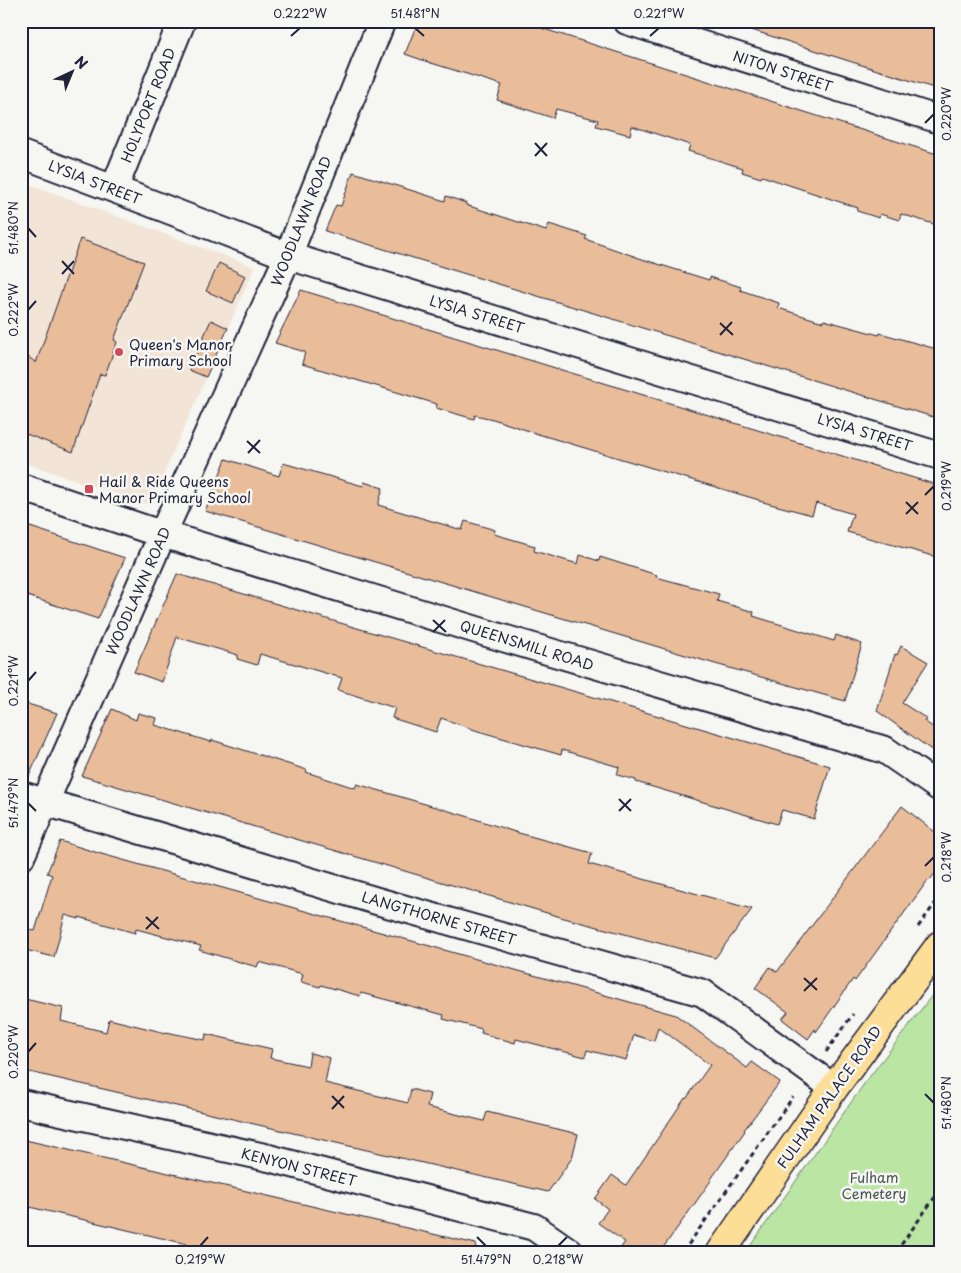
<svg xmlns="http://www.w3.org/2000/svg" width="961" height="1273" font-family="'Playpen Sans',sans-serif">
  <rect width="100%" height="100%" fill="#f6f6f2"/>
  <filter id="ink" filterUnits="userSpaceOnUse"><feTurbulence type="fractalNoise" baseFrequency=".02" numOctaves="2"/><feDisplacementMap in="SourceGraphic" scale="10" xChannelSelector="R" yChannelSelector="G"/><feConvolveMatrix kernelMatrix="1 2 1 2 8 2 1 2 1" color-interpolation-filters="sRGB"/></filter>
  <g filter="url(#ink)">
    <!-- built -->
    <path fill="#f2e5d7" d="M21,181L255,267L150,505L21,462Z"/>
    <!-- green -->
    <path fill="#bae5a2" stroke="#6e846e" d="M940,985V1252H746L864,1084Z"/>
    <!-- building -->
    <path fill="#e9bd99" stroke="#22223b" d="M418,21H519L940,155V226L901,214L899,220L880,214L879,218L857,211L858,208L762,176L761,178L742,172L743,168L688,151L690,145L632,126L630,135L596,126L598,120L556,109L553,118L497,100L502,85L428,62L405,54Z
      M740,21H940V90L739,26Z
      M353,172L445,201L446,196L466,203V205L546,231L549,224L587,236L585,239L645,260L709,280L710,277L741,287L740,290L779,303L778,308L823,322L824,320L879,335L880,333L940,350V419L325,231L336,205L341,206Z
      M80,239L144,262L114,340L117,342L105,375L100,374L73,452L21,432V351L36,363Z
      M219,263L245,276L233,303L206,291Z
      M301,290L940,486V558L847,532L853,514L816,503L812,515L759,501V500L538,434L493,419L475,415L474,419L436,408L437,404L302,364L305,352L275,343Z
      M211,320L228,328L206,377L189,370Z
      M226,459L279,476L283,463L363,486L364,482L383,488L378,505L462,530L465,521L495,530L494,534L535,546L534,551L578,564L580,555L599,561L600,557L657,575L656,577L719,594L717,601L754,612L753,616L834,641L836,635L862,644L845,701L712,663L205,511Z
      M21,524L125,558L98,619L21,594Z
      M177,574L357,628L830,766L814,819L782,810L777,824L636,782V780L617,775L619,767L562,750L561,755L478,731L441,718L436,732L392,718L395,708L338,690L342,678L260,654L257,665L237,659L238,655L177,637L162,682L134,672Z
      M901,646L928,662L902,703L927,719L924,721L940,732V756L877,711L895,654L897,655Z
      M21,702L57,713L27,781L21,780Z
      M112,709L136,720L138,713L157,718L155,725L211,742L212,740L307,770L306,772L355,788L357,784L466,816L515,832L592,853L589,864L752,909L715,958L564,918L82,776Z
      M902,806L940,836V867L929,881L928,880L855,981L853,979L816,1032L815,1029L808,1039L782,1019L788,1012L755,988L770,967L777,972L786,960Z
      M60,841L98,853L676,1015L747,1068L752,1062L780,1082L744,1130L745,1131L711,1179H712L698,1199L660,1252H618L625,1242L598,1223L608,1209L595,1199L612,1175L626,1185L685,1098L686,1099L710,1065L658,1027L654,1041L634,1035L626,1060L587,1050L585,1057L516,1039L515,1043L481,1033L482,1029L443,1019L444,1015L361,993L360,996L321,985L320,987L301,982L303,974L259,962L257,967L199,950L201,946L136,929L135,933L79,917V919L65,915L54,957L21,949V928L35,931L52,875L47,873Z
      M25,999L63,1008L61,1021L106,1032L109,1019L166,1033V1032L205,1040L206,1034L272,1049L270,1058L308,1066L310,1053L330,1058L325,1083L408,1103L411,1089L430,1094L427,1107L484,1121L487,1112L578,1134L572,1158L548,1192L21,1070V1013Z
      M21,1139L476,1244L475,1252H186L187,1244L21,1205Z"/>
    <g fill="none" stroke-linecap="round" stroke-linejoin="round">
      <defs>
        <path id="minor" d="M627,21L940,120
          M21,154L114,189L288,256L940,456
          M114,189L182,21
          M21,487L149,530L503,638L885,750L940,788
          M21,795L377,901L703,993L834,1088
          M21,857L163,533L288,256L382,21
          M21,1103L269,1158L534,1227L570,1252"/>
        <path id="primary" d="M721,1252L834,1088L940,945"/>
      </defs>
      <!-- minor casing -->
      <use href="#minor" stroke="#22223b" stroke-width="30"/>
      <!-- primary casing -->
      <use href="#primary" stroke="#22223b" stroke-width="31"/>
      <!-- path -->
      <path stroke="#22223b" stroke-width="3" stroke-dasharray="5 4" stroke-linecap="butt" d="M918,927L940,897
        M826,1052L853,1014
        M683,1252L793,1097
        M896,1252L940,1190"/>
      <!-- minor -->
      <use href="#minor" stroke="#f6f6f2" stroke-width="26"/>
      <!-- primary -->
      <use href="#primary" stroke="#fcde96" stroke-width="28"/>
    </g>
  </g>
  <!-- ticks -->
  <path fill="none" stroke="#22223b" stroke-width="2" d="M415,28L424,36M291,36L300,28M650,36L659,28M925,123L934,114M535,143L547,156M535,156L547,143M28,228L36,237M62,261L74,274M62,274L74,261M28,310L36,301M720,323L733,335M720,335L732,322M247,441L260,453M248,453L260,440M925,495L934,486M906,502L918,514M906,514L918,502M433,620L446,632M433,632L445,620M28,681L36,672M619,799L631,811M28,803L36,811M619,811L631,799M925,866L934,857M146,917L159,929M146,929L158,917M804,978L817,990M804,991L817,978M28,1052L36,1043M925,1094L934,1103M332,1096L344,1108M332,1109L344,1096M477,1237L486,1246M200,1246L208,1237M558,1246L567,1237"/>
  <!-- markers -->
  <g fill="#d1495b" stroke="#f6f6f2" stroke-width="2">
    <circle cx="119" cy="352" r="5"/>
    <rect x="84" y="484" width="10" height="10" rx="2.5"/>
  </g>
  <g text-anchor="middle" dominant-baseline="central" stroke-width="5" stroke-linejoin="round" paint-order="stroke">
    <!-- street labels -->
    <g font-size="14" fill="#22223b" stroke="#f6f6f2">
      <text transform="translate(783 71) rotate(18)">NITON STREET</text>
      <text transform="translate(148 105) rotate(-68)">HOLYPORT ROAD</text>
      <text transform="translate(95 182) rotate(21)">LYSIA STREET</text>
      <text transform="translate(301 221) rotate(-68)">WOODLAWN ROAD</text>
      <text transform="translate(477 314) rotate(17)">LYSIA STREET</text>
      <text transform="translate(865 432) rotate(17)">LYSIA STREET</text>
      <text transform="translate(138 591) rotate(-66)">WOODLAWN ROAD</text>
      <text transform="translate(527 645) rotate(17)">QUEENSMILL ROAD</text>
      <text transform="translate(439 918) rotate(16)">LANGTHORNE STREET</text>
      <text transform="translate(829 1097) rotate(-55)">FULHAM PALACE ROAD</text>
      <text transform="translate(299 1167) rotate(14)">KENYON STREET</text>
    </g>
    <!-- poi labels -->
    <g font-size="14" fill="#22223b" stroke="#f6f6f2" text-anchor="start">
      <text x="129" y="344">Queen's Manor<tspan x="129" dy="16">Primary School</tspan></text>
      <text x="99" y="481">Hail &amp; Ride Queens<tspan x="99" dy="16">Manor Primary School</tspan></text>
    </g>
    <!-- park labels -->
    <g font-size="14" fill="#485355" stroke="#f6f6f2">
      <text x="874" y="1177">Fulham<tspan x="874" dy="16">Cemetery</tspan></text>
    </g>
  </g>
  <!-- margin -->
  <rect width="961" height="1273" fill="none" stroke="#f6f6f2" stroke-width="55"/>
  <!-- north arrow -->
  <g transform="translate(72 72) rotate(44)" stroke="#f6f6f2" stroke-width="4" paint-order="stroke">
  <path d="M0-4L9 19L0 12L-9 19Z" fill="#22223b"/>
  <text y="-8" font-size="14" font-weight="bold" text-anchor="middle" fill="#22223b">N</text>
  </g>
  <rect x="28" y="28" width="906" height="1218" fill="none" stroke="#22223b" stroke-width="2"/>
  <g font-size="12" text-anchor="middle" fill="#22223b">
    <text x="300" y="18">0.222°W</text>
    <text x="415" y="18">51.481°N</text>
    <text x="659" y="18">0.221°W</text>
    <text transform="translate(947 114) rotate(-90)" y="4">0.220°W</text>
    <text transform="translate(14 228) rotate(-90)" y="4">51.480°N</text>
    <text transform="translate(14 310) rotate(-90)" y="4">0.222°W</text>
    <text transform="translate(947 486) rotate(-90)" y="4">0.219°W</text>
    <text transform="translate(14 681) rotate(-90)" y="4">0.221°W</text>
    <text transform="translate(14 803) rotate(-90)" y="4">51.479°N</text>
    <text transform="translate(947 857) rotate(-90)" y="4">0.218°W</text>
    <text transform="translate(14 1052) rotate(-90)" y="4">0.220°W</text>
    <text transform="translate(947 1103) rotate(-90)" y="4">51.480°N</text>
    <text x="200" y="1264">0.219°W</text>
    <text x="486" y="1264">51.479°N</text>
    <text x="558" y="1264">0.218°W</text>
  </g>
</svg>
